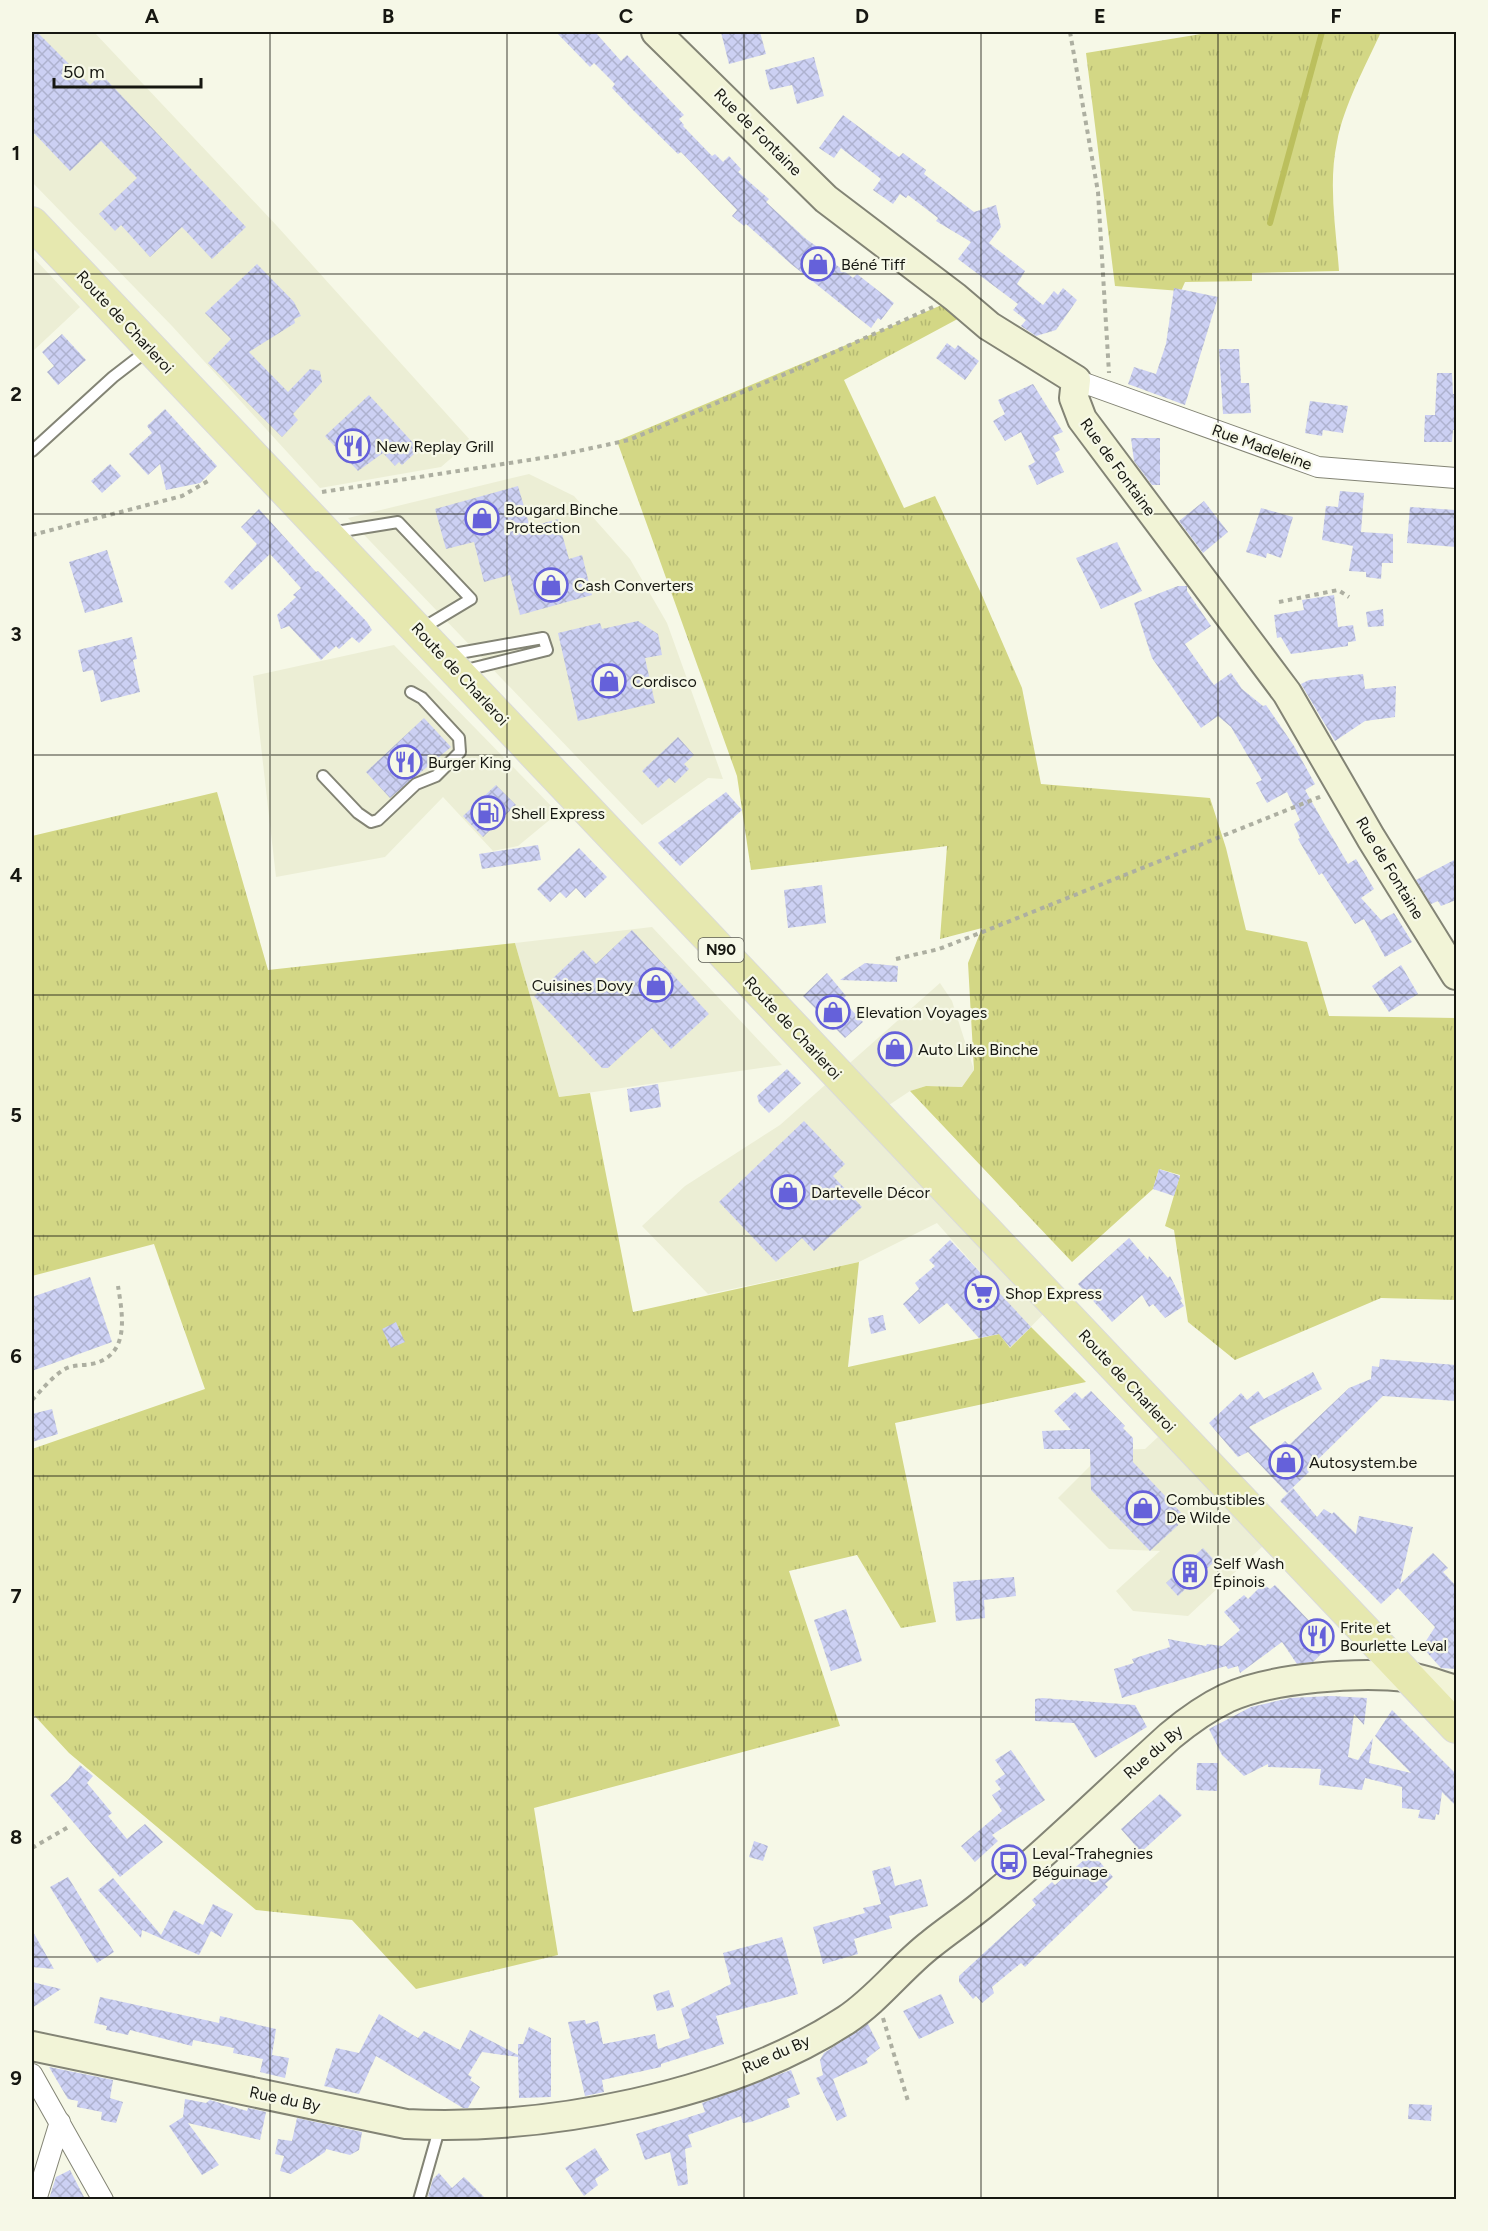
<svg xmlns="http://www.w3.org/2000/svg" width="1488" height="2231" font-family="Figtree,sans-serif">
  <defs>
    <pattern id="grass-tufts" width="24" height="20" patternUnits="userSpaceOnUse" patternTransform="scale(1.5)"><rect width="24" height="20" fill="#d3d785"/><path d="M3 7l-1-3M5 7V3M7 7l1-3M15 17l-1-3M17 17v-4M19 17l1-3" fill="none" stroke="#b4b872"/></pattern>
    <pattern id="building-cross-hatch" width="8" height="8" patternUnits="userSpaceOnUse" patternTransform="scale(1.5)"><rect width="8" height="8" fill="#ccd0f3"/><path d="M0 0l8 8M0 8l8-8" fill="none" stroke="#aeb2cf"/></pattern>
  </defs>
  <rect width="100%" height="100%" fill="#f6f8e7"/>
  <!-- built -->
  <path fill="#eceed5" d="M32,32H94L277,226L471,441L441,467L320,488L172,326L32,182Z
    M32,256L80,307L32,352Z
    M529,474L574,496L630,559L667,623L723,779L708,778L642,825L348,518Z
    M394,645L558,813L518,846L493,851L443,797L385,857L276,877L253,676Z
    M652,927L782,1065L559,1097L515,943Z
    M940,983L952,1001L974,1070L962,1087L926,1086L910,1091L880,1111L1058,1299L1010,1348L961,1294L982,1274L937,1223L859,1262L708,1294L642,1226L685,1186L780,1125Z
    M1158,1437L1263,1546L1188,1616L1133,1611L1116,1591L1160,1551L1109,1549L1058,1498L1106,1450L1145,1449Z"/>
  <!-- grass -->
  <path fill="url(#grass-tufts)" d="M1213,32H1381C1365,67 1344,105 1337,142C1328,184 1336,229 1339,271L1252,273V281L1185,282L1181,291L1115,286L1086,53Z
    M949,302L965,315L844,380L904,508L935,496L981,593L1022,688L1041,784L1210,798L1226,848L1246,930L1307,942L1329,1016L1456,1018V1300L1381,1298L1235,1360L1188,1322L1174,1230L1165,1226L1180,1175L1159,1169L1153,1189L1072,1262L910,1091L926,1086L962,1087L974,1070L968,963L982,928L940,939L947,846L751,870L737,776L617,441Z
    M217,792L268,970L515,943L559,1097L590,1093L633,1312L859,1262L848,1367L999,1334L1010,1348L1031,1327L1086,1382L895,1423L936,1622L901,1628L857,1555L789,1571L840,1726L534,1808L558,1955L416,1989L352,1920L256,1910L69,1753L32,1713V1449L205,1389L154,1244L32,1276V836Z"/>
  <g fill="none" stroke-linecap="round" stroke-linejoin="round">
    <!-- stream -->
    <path stroke="#bbbf5d" stroke-width="6" d="M1270,223L1322,32"/>
  </g>
  <!-- building -->
  <path fill="url(#building-cross-hatch)" d="M32,32H37L90,85L101,74L246,227L212,259L182,227L150,257L121,225L115,231L99,214L137,178L101,141L70,171L32,131Z
    M556,32H595L621,61L627,55L684,115L679,119L684,125L683,126L712,156L715,154L723,162L729,156L741,169L738,172L769,199L766,202L806,239L832,257L830,260L853,278L857,274L894,303L881,320L878,318L871,328L791,264L746,224L744,226L732,216L737,210L681,152L678,154L633,110L612,88L615,84L594,63L590,67Z
    M721,32H760L766,54L729,64Z
    M814,57L824,96L797,104L792,85L770,90L765,70Z
    M843,115L899,157L903,153L926,170L924,174L974,212L996,205L1001,227L989,243L1025,271L1017,284L1043,305L1054,291L1058,295L1063,288L1077,300L1056,330L1036,336L1021,326L1026,320L1013,310L1018,304L958,259L971,242L936,221L938,218L908,195L906,198L900,194L893,204L873,190L881,179L841,148L834,158L819,148Z
    M257,264L294,302L301,316L294,319L295,323L249,352L288,392L310,369L320,371L322,382L293,414L298,420L282,437L208,363L231,339L205,313Z
    M1174,288L1218,297L1185,405L1128,384L1134,367L1156,374L1166,344Z
    M62,334L86,360L58,385L47,372L54,366L42,352Z
    M947,343L955,349L958,345L979,361L965,380L936,358Z
    M1219,349H1239L1241,383H1249L1251,413L1223,414Z
    M1437,373H1452L1453,394H1456V430H1453L1452,442H1424L1425,415H1435Z
    M1033,384L1063,432L1053,436L1060,450L1055,453L1064,472L1037,485L1028,466L1035,462L1021,432L1005,441L993,421L1005,414L998,400Z
    M369,395L416,446L412,450L415,453L402,465L399,462L395,466L383,453L358,471L325,436Z
    M1310,401L1348,406L1343,433L1323,430L1322,436L1305,433Z
    M165,409L217,466L200,483L166,490L160,464L148,475L129,454L152,433L147,426Z
    M1131,438H1160V485H1152L1134,461Z
    M110,464L121,476L102,493L91,481Z
    M518,486L530,527L558,519L569,559L582,555L592,595L520,615L510,575L484,582L474,542L446,549L435,509Z
    M1340,491L1364,493L1361,532L1393,534V563H1382L1381,579L1366,577V572L1349,571L1353,546L1322,540L1326,506L1338,507Z
    M1204,501L1228,532L1203,553L1179,521Z
    M1410,507L1456,510V547L1407,543Z
    M1261,508L1293,517L1281,558L1267,553L1266,558L1246,552Z
    M259,509L316,572L318,571L367,622L372,630L359,643L352,637L339,649L336,646L321,660L289,626L281,629L277,615L296,597L293,595L301,588L270,554L232,590L224,582L257,544L241,527Z
    M1117,542L1142,591L1101,609L1076,558Z
    M107,550L123,602L85,613L69,562Z
    M1178,586H1187V591L1211,626L1185,644L1214,685L1231,673L1242,689L1263,706L1266,705L1294,746L1315,784L1305,790L1321,818L1348,864L1356,859L1374,889L1361,898L1381,920L1394,913L1412,942L1385,957L1364,919L1355,924L1322,873L1319,875L1298,839L1300,838L1294,824L1300,820L1287,792L1267,803L1256,783L1262,780L1231,727L1218,716L1201,728L1152,658L1134,603Z
    M1334,595L1338,627L1353,625L1356,641L1348,642V646L1291,654L1281,637L1277,638L1274,615L1304,610L1302,600Z
    M1383,609L1384,626L1368,627L1366,612Z
    M638,621L658,634L662,655L645,658L655,703L578,721L558,633L600,623L602,629Z
    M132,637L137,659L133,660L140,692L101,702L93,670L83,672L78,650Z
    M1363,674L1365,689L1396,686L1395,717L1365,721L1335,741L1301,684L1309,680Z
    M424,718L451,747L390,798L366,772Z
    M678,737L694,755L684,764L689,769L675,783L669,778L658,788L642,771Z
    M496,785L516,805L483,837L463,816Z
    M726,792L742,810L680,866L658,843Z
    M538,845L541,860L482,869L479,854Z
    M579,848L607,877L585,898L576,888L566,898L560,892L550,902L537,889Z
    M1456,859V900L1441,906L1438,901L1431,904L1416,880Z
    M822,885L826,923L788,928L784,890Z
    M632,930L709,1014L671,1049L652,1028L608,1068H602L534,996L583,950L596,964Z
    M865,963L898,966L897,982L840,980Z
    M1401,965L1418,994L1389,1012L1372,986Z
    M827,973L846,996L842,1000L863,1022L845,1038L803,996Z
    M787,1069L801,1083L769,1113L759,1103L757,1096Z
    M658,1084L661,1107L630,1112L627,1089Z
    M804,1121L845,1164L833,1176L862,1207L814,1251L802,1238L776,1262L719,1202Z
    M1159,1169L1180,1176L1174,1196L1153,1189Z
    M1129,1238L1148,1260L1149,1256L1168,1278L1170,1276L1182,1299L1180,1300L1184,1306L1165,1318L1153,1304L1149,1307L1142,1295L1112,1322L1078,1284Z
    M950,1240L1031,1327L1010,1347L999,1334L979,1338L947,1303L919,1324L903,1304L919,1289L915,1283L935,1266L929,1260Z
    M90,1277L112,1342L32,1371V1297Z
    M883,1315L886,1330L871,1334L868,1318Z
    M396,1322L405,1342L391,1348L382,1329Z
    M1380,1359L1456,1365V1401L1383,1396L1307,1470L1309,1472L1287,1493L1248,1452L1238,1457L1209,1423L1241,1393L1247,1400L1258,1391L1264,1399L1313,1372L1322,1389L1249,1427L1273,1452L1285,1441L1289,1445L1349,1388L1371,1379L1372,1366L1379,1367Z
    M1091,1391L1125,1426L1123,1428L1133,1438V1462L1186,1518L1150,1551L1091,1490L1090,1449H1044L1042,1431L1071,1430L1054,1411L1075,1392L1082,1399Z
    M52,1409L58,1434L32,1442V1414Z
    M1293,1488L1317,1517L1324,1509L1332,1514L1334,1512L1356,1534L1359,1516L1413,1527L1400,1584L1433,1553L1448,1568L1443,1572L1456,1586V1669L1441,1668L1422,1647L1435,1627L1398,1588L1381,1604L1280,1501Z
    M1203,1548L1215,1561L1178,1596L1166,1583Z
    M1014,1577L1016,1596L984,1600L985,1618L956,1621L953,1582Z
    M1263,1584L1270,1589L1275,1585L1316,1628L1322,1623L1324,1636L1331,1644L1313,1662L1297,1664L1282,1642L1240,1673L1238,1666L1228,1669L1226,1666L1122,1698L1114,1669L1134,1663L1132,1659L1170,1647L1168,1639L1206,1646L1207,1644L1222,1646L1240,1630L1224,1612L1244,1595L1248,1599Z
    M846,1609L862,1661L831,1671L814,1620Z
    M1331,1696L1367,1698L1364,1725L1354,1714L1348,1757L1358,1760L1373,1738L1369,1763L1411,1773L1375,1736L1392,1710L1456,1774V1806L1442,1792L1439,1815L1436,1814L1435,1820L1418,1818L1420,1810L1402,1808V1787L1365,1778L1362,1790L1319,1785L1321,1769L1268,1767V1764L1244,1776L1222,1755L1209,1729L1251,1707L1290,1698Z
    M1042,1698L1135,1705L1147,1727L1095,1758L1074,1723L1035,1721V1699Z
    M1011,1750L1045,1800L992,1835L998,1841L975,1862L961,1846L1002,1811L992,1795L1001,1789L995,1781L1005,1774L995,1760Z
    M1197,1763H1218L1217,1791L1196,1790Z
    M80,1765L93,1776L87,1783L112,1813L108,1816L127,1839L145,1824L163,1842L120,1877L50,1795L68,1780Z
    M1160,1794L1182,1815L1141,1852L1121,1829Z
    M754,1841L768,1846L763,1861L749,1857Z
    M1092,1853L1113,1877L1105,1884L1108,1887L1025,1967L1021,1963L992,1987L994,1993L982,2003L976,1996L973,1999L959,1982V1976L1036,1905L1032,1900L1052,1882L1055,1885Z
    M890,1866L895,1886L921,1879L928,1906L889,1916L892,1928L854,1939L858,1954L823,1964L813,1927L865,1913L863,1908L881,1904L872,1871Z
    M68,1877L114,1952L97,1963L50,1887Z
    M113,1878L161,1935L174,1910L203,1925L213,1904L233,1914L221,1937L211,1931L199,1955L142,1930L141,1938L98,1890Z
    M32,1930L54,1969L32,1967Z
    M782,1937L798,1994L716,2016L724,2044L661,2064V2067L602,2080L604,2092L585,2096L568,2022L585,2020L586,2024L598,2021L603,2044L655,2034L658,2049L690,2038L681,2009L731,1984L723,1953Z
    M32,1982L61,1989L32,2008Z
    M669,1990L674,2007L657,2011L653,1995Z
    M941,1994L954,2023L919,2039L903,2011Z
    M100,1997L219,2023L220,2016L276,2029L272,2055L289,2058L285,2078L260,2072L263,2059L233,2053L234,2048L193,2040L192,2046L130,2030L128,2035L106,2030L107,2026L94,2023Z
    M379,2014L418,2038L424,2031L460,2050L470,2030L518,2055V2044H523L529,2027L551,2038V2097L519,2098L518,2057L482,2052L468,2075L472,2077L470,2080L480,2087L468,2108H463L376,2056L359,2094L324,2086L336,2048L359,2053Z
    M868,2024L880,2048L866,2059L868,2063L833,2079L847,2116L837,2121L816,2078L823,2075L820,2060L824,2053Z
    M49,2067L113,2080L110,2098L123,2102L116,2123L101,2120L102,2112L77,2107L78,2101L68,2099Z
    M791,2070L800,2094L787,2099L790,2107L751,2122L743,2123L741,2116L688,2135L692,2147L685,2149L688,2184L678,2186L670,2152L645,2160L636,2134L705,2112L702,2103Z
    M185,2099L206,2103L210,2100L247,2111L248,2108L266,2112L260,2140L188,2123L219,2165L202,2175L169,2126L183,2117Z
    M1409,2104L1432,2105L1431,2121L1408,2119Z
    M297,2118L362,2132L359,2150L350,2155L326,2149L325,2152L291,2174L280,2171L284,2156L275,2154L278,2139L292,2141Z
    M595,2148L609,2170L595,2179L598,2185L584,2196L565,2168Z
    M70,2170L85,2199H49L56,2177Z
    M439,2173L452,2188L464,2177L486,2199H432L428,2196L433,2179Z"/>
  <g fill="none" stroke-linecap="round" stroke-linejoin="round">
    <defs>
      <path id="lane" d="M32,451L113,377L148,350
        M330,533L398,522L471,599L421,629
        M448,655L543,638L547,650L462,671
        M323,776L358,813L371,822L378,820L416,784L436,776L460,752L459,738L422,698L411,692
        M419,2200L440,2126"/>
      <path id="street" d="M1076,380L1318,467L1456,478
        M32,2074L103,2200
        M36,2200L60,2122"/>
      <path id="secondary" d="M656,32L826,199L955,297L989,326L1076,380L1074,398L1082,419L1287,693L1371,838L1456,975
        M32,2046L406,2124C545,2131 728,2097 846,2020C878,1999 901,1967 931,1944C947,1931 965,1919 981,1906C1047,1853 1108,1792 1170,1736C1188,1721 1206,1708 1227,1698C1274,1677 1357,1672 1408,1677C1424,1679 1441,1686 1456,1690"/>
      <path id="primary" d="M32,223L1456,1727"/>
    </defs>
    <!-- lane casing -->
    <use href="#lane" stroke="#838475" stroke-width="14"/>
    <!-- street casing -->
    <use href="#street" stroke="#838475" stroke-width="22"/>
    <!-- secondary casing -->
    <use href="#secondary" stroke="#838475" stroke-width="32"/>
    <!-- primary casing -->
    <use href="#primary" stroke="#dadad9" stroke-width="34"/>
    <!-- path -->
    <path stroke="#adafa1" stroke-width="4" stroke-dasharray="4.5 4.5" stroke-linecap="butt" d="M1070,32L1098,192L1109,373
      M322,492L555,456L629,440L797,369L933,307
      M32,535L182,496L208,481
      M1279,602L1338,590L1349,597
      M896,959L939,949L980,933L1322,796
      M32,1400C42,1390 53,1375 67,1368C76,1364 89,1366 99,1362C130,1350 122,1312 118,1286
      M32,1848L70,1826
      M883,2018L908,2101"/>
    <!-- lane -->
    <use href="#lane" stroke="#fff" stroke-width="10"/>
    <!-- street -->
    <use href="#street" stroke="#fff" stroke-width="20"/>
    <!-- secondary -->
    <use href="#secondary" stroke="#f2f4d7" stroke-width="28"/>
    <!-- primary -->
    <use href="#primary" stroke="#e6e8af" stroke-width="32"/>
  </g>
  <!-- grid -->
  <path fill="none" stroke="#161711" stroke-width="1.5" stroke-opacity="0.55" d="M270,32V2200M507,32V2200M744,32V2200M981,32V2200M1218,32V2200M32,274H1456M32,514H1456M32,755H1456M32,995H1456M32,1236H1456M32,1476H1456M32,1717H1456M32,1957H1456"/>
  <!-- icons -->
  <defs>
    <symbol id="shop-ring" viewBox="-11 -11 22 22"><circle r="9.5" fill="#f6f8e7" stroke="#6561da" stroke-width="1.5"/><path d="M-5-2.5h2.3a2.7 3.5 0 0 1 5.4 0H5L5.5 6h-11ZM-1.5-2.5h3a1.5 2.3 0 0 0-3 0Z" fill="#6561da"/></symbol>
    <symbol id="restaurant-ring" viewBox="-11 -11 22 22"><circle r="9.5" fill="#f6f8e7" stroke="#6561da" stroke-width="1.5"/><path d="M-5-6h1v4h1v-4h1v4h1v-4h1v5L-1.5 .5V6h-2V.5L-5-1ZM5-6V6H3V1.5H1.5Q1.5-4 5-6Z" fill="#6561da"/></symbol>
    <symbol id="fuel-ring" viewBox="-11 -11 22 22"><circle r="9.5" fill="#f6f8e7" stroke="#6561da" stroke-width="1.5"/><path d="M-5.5-6h7V0h2V4h1.3V-2.5L3-4.5l.8-.8L6-3V5H2.5V1h-1V6h-7ZM-4.2-4.7v3.2H.2V-4.7Z" fill="#6561da"/></symbol>
    <symbol id="supermarket-ring" viewBox="-11 -11 22 22"><circle r="9.5" fill="#f6f8e7" stroke="#6561da" stroke-width="1.5"/><path d="M-6-5.5h2.5l.6 2H6L4.5 2H-2.5L-4.4-4H-6ZM-1.5 3.2a1.3 1.3 0 1 0 .1 0ZM3 3.2a1.3 1.3 0 1 0 .1 0Z" fill="#6561da"/></symbol>
    <symbol id="building-ring" viewBox="-11 -11 22 22"><circle r="9.5" fill="#f6f8e7" stroke="#6561da" stroke-width="1.5"/><path d="M-4-6H4V6H1V3H-1V6H-4ZM-2.5-4.3h1.7v1.8h-1.7ZM.8-4.3h1.7v1.8H.8ZM-2.5-1h1.7V.8h-1.7ZM.8-1h1.7V.8H.8Z" fill="#6561da"/></symbol>
    <symbol id="bus-ring" viewBox="-11 -11 22 22"><circle r="9.5" fill="#f6f8e7" stroke="#6561da" stroke-width="1.5"/><path d="M-5-6H5V4H4V6H2V4H-2V6H-4V4H-5ZM-3.5-4V0h7V-4ZM-3.5 1.2v1.5H-2V1.2ZM2 1.2v1.5H3.5V1.2Z" fill="#6561da"/></symbol>
  </defs>
  <g fill-rule="evenodd">
    <use href="#shop-ring" x="799" y="245" width="38" height="38"/>
    <use href="#restaurant-ring" x="334" y="427" width="38" height="38"/>
    <use href="#shop-ring" x="463" y="499" width="38" height="38"/>
    <use href="#shop-ring" x="532" y="566" width="38" height="38"/>
    <use href="#shop-ring" x="590" y="662" width="38" height="38"/>
    <use href="#restaurant-ring" x="386" y="743" width="38" height="38"/>
    <use href="#fuel-ring" x="469" y="794" width="38" height="38"/>
    <use href="#shop-ring" x="637" y="966" width="38" height="38"/>
    <use href="#shop-ring" x="814" y="993" width="38" height="38"/>
    <use href="#shop-ring" x="876" y="1030" width="38" height="38"/>
    <use href="#shop-ring" x="769" y="1173" width="38" height="38"/>
    <use href="#supermarket-ring" x="963" y="1274" width="38" height="38"/>
    <use href="#shop-ring" x="1267" y="1443" width="38" height="38"/>
    <use href="#shop-ring" x="1124" y="1489" width="38" height="38"/>
    <use href="#building-ring" x="1171" y="1553" width="38" height="38"/>
    <use href="#restaurant-ring" x="1298" y="1617" width="38" height="38"/>
    <use href="#bus-ring" x="990" y="1843" width="38" height="38"/>
  </g>
  <g text-anchor="middle" dominant-baseline="central" stroke-width="4.5" stroke-linejoin="round" paint-order="stroke">
    <!-- shield labels -->
    <rect fill="#f6f8e7" stroke="#595a51" stroke-width="1.5" x="698.5" y="938" width="45" height="24" rx="4.5"/>
    <g font-size="15" font-weight="bold" fill="#161711">
      <text x="721" y="950">N90</text>
    </g>
    <!-- street labels -->
    <g font-size="16" fill="#161711" stroke="#f6f8e7">
      <text transform="translate(758 132) rotate(45)">Rue de Fontaine</text>
      <text transform="translate(125 322) rotate(47)">Route de Charleroi</text>
      <text transform="translate(1262 447) rotate(20)">Rue Madeleine</text>
      <text transform="translate(1118 467) rotate(54)">Rue de Fontaine</text>
      <text transform="translate(460 674) rotate(47)">Route de Charleroi</text>
      <text transform="translate(1390 868) rotate(59)">Rue de Fontaine</text>
      <text transform="translate(793 1028) rotate(47)">Route de Charleroi</text>
      <text transform="translate(1127 1381) rotate(47)">Route de Charleroi</text>
      <text transform="translate(1153 1752) rotate(-41)">Rue du By</text>
      <text transform="translate(776 2054) rotate(-24)">Rue du By</text>
      <text transform="translate(285 2099) rotate(12)">Rue du By</text>
    </g>
    <!-- poi labels -->
    <g font-size="16" fill="#161711" stroke="#f6f8e7" text-anchor="start">
      <text x="841" y="264">Béné Tiff</text>
      <text x="376" y="446">New Replay Grill</text>
      <text x="505" y="509">Bougard Binche<tspan x="505" dy="18">Protection</tspan></text>
      <text x="574" y="585">Cash Converters</text>
      <text x="632" y="681">Cordisco</text>
      <text x="428" y="762">Burger King</text>
      <text x="511" y="813">Shell Express</text>
      <text x="633" y="985" text-anchor="end">Cuisines Dovy</text>
      <text x="856" y="1012">Elevation Voyages</text>
      <text x="918" y="1049">Auto Like Binche</text>
      <text x="811" y="1192">Dartevelle Décor</text>
      <text x="1005" y="1293">Shop Express</text>
      <text x="1309" y="1462">Autosystem.be</text>
      <text x="1166" y="1499">Combustibles<tspan x="1166" dy="18">De Wilde</tspan></text>
      <text x="1213" y="1563">Self Wash<tspan x="1213" dy="18">Épinois</tspan></text>
      <text x="1340" y="1627">Frite et<tspan x="1340" dy="18">Bourlette Leval</tspan></text>
      <text x="1032" y="1853">Leval-Trahegnies<tspan x="1032" dy="18">Béguinage</tspan></text>
    </g>
  </g>
  <!-- border -->
  <rect width="1488" height="2231" fill="none" stroke="#f6f8e7" stroke-width="66"/>
  <!-- scale -->
  <path d="M54 78v9h147v-9" fill="none" stroke="#161711" stroke-width="3"/>
  <text x="63" y="78" font-size="18" fill="#161711" stroke="#f6f8e7" stroke-width="4.5" paint-order="stroke">50 m</text>
  <rect x="33" y="33" width="1422" height="2165" fill="none" stroke="#161711" stroke-width="2"/>
  <g font-size="20" text-anchor="middle" font-weight="bold" fill="#161711">
    <text x="152" y="23">A</text>
    <text x="388" y="23">B</text>
    <text x="626" y="23">C</text>
    <text x="862" y="23">D</text>
    <text x="1100" y="23">E</text>
    <text x="1336" y="23">F</text>
    <text x="16" y="160">1</text>
    <text x="16" y="401">2</text>
    <text x="16" y="641">3</text>
    <text x="16" y="882">4</text>
    <text x="16" y="1122">5</text>
    <text x="16" y="1363">6</text>
    <text x="16" y="1603">7</text>
    <text x="16" y="1844">8</text>
    <text x="16" y="2085">9</text>
  </g>
</svg>
